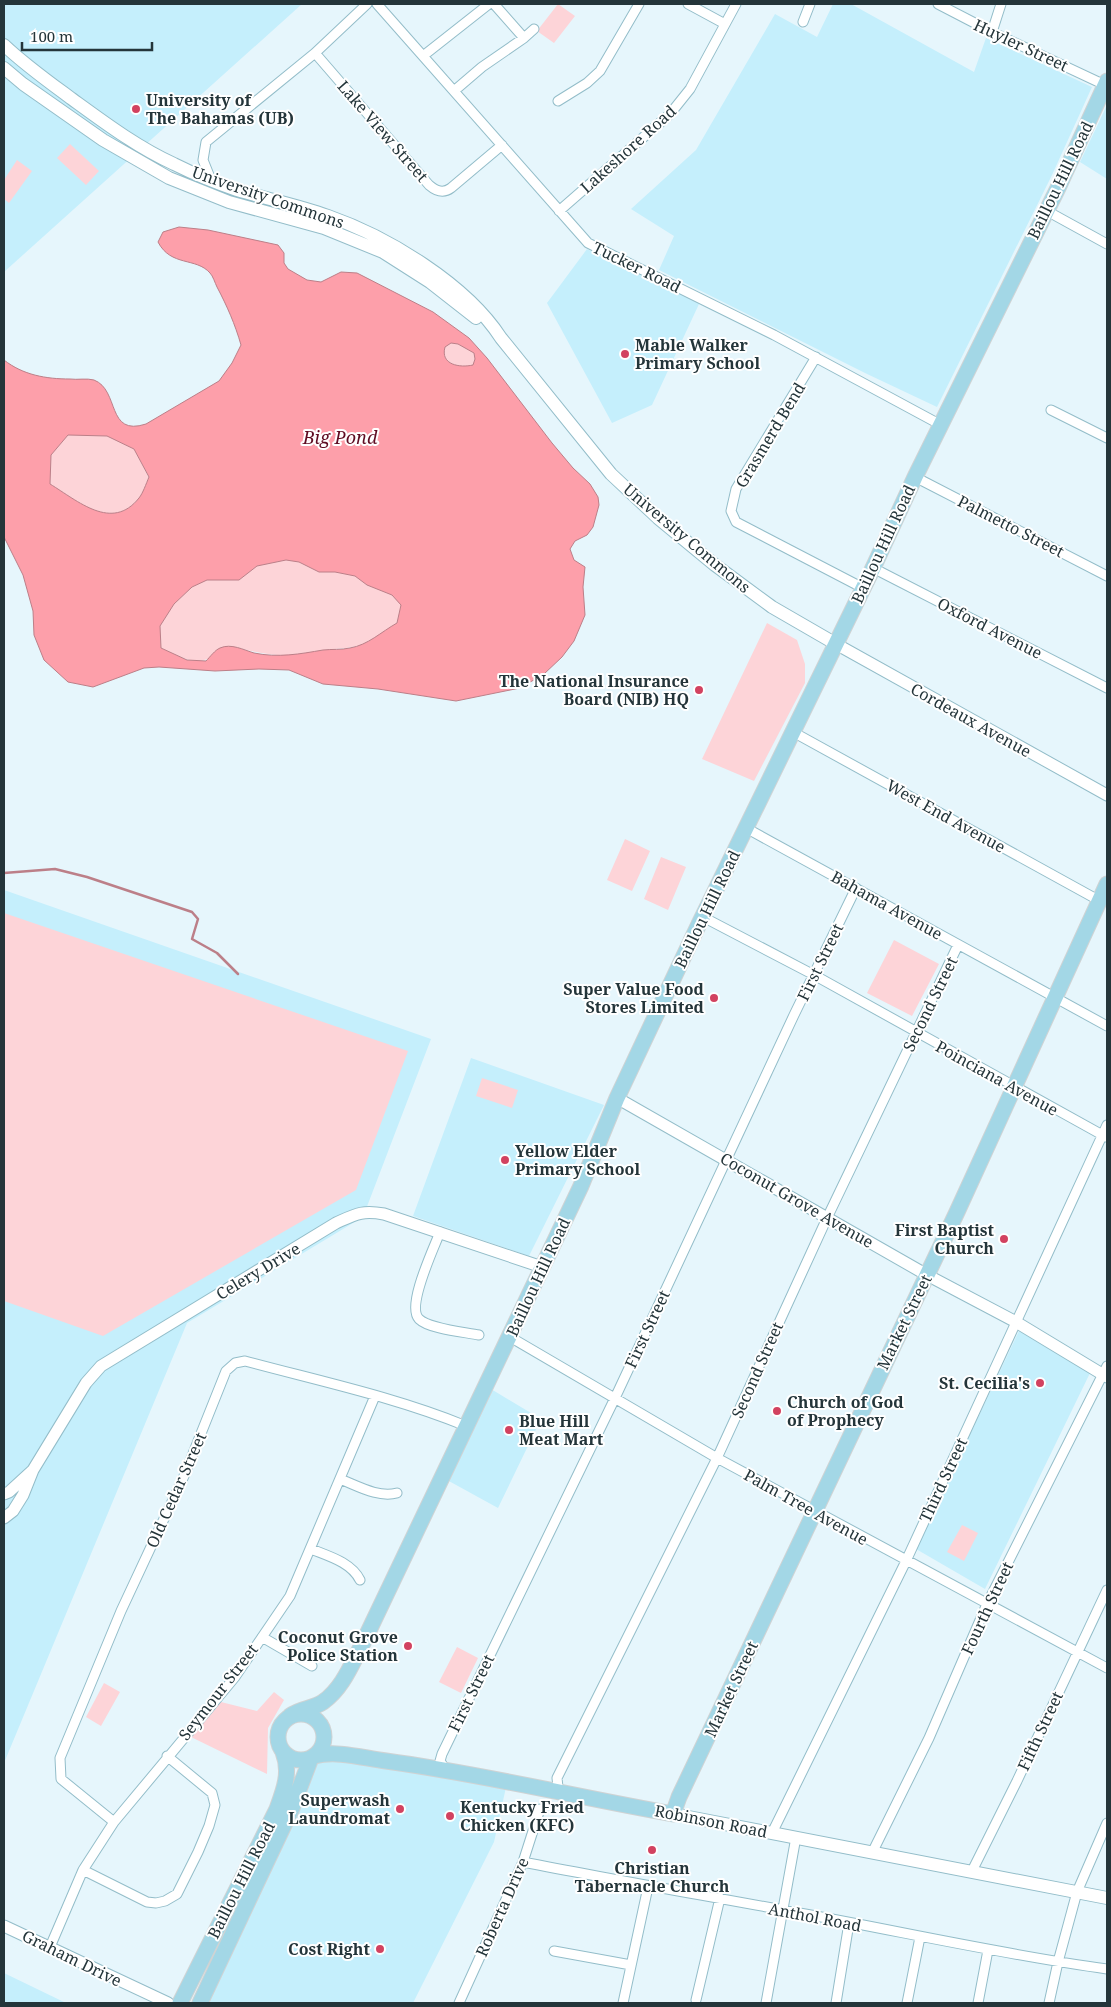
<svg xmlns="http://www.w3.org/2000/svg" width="1111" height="2007" font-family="'Noto Serif',serif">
  <rect width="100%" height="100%" fill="#e6f6fc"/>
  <!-- built -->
  <path fill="#c5effc" d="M4,4H302L4,272Z
    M833,4H851L974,72L986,38L1092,87L1052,175L937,407L865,373L659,270L674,236L631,209L696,150L775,14L817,37Z
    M1107,105V179L1080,162Z
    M587,249L699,304L652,405L612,423L547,303Z
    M4,890L431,1039L363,1217L187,1323L4,1763Z
    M471,1058L604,1105L529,1256L413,1216Z
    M1019,1331L1090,1373L985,1589L916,1549Z
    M491,1389L541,1419L498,1508L447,1480Z
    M318,1743L508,1778L494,1842L413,2003H207L298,1810Z
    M4,1973L66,2003H4Z"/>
  <!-- green -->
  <path fill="#fdd4d8" d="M558,4L575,16L554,43L537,31Z
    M70,144L99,171L86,185L57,158Z
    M17,160L32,171L9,203L4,199V180Z
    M451,343L458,344L474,353L475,359L473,366C460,368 440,365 445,346Z
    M68,435L107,436L134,449L149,478C146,484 143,493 139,498C111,532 78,501 50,484L51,455Z
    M286,560L299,562L319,572H335L355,576L367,585L392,595L402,605L397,623C387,629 378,638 368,642C354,649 339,648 323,650C316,651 308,654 301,655C279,657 257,653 236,647C199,664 198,666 161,648L160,626L174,604L192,587L207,580H239L257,566Z
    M767,623L797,640L805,664V683L754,781L702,759Z
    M625,839L650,851L632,891L607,880Z
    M661,857L686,867L668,910L644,899Z
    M4,913L408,1051L356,1190L103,1336L4,1301Z
    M894,940L939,964L912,1016L867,993Z
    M482,1078L518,1090L512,1108L476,1096Z
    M962,1525L978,1533L964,1561L947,1552Z
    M457,1647L478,1658L461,1693L439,1682Z
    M104,1683L120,1692L101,1726L86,1717Z
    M274,1692L284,1700L268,1728L267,1774L191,1737L221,1702L257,1711Z"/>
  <!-- water -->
  <path fill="#fd9faa" stroke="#bc7f88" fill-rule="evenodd" d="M179,227L208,230L278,245L284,253V263L288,269L307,280L321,282L341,272L357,273L433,312L469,338L487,358L552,443L573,468L590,484L598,497L599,505L593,527L587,535L575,541L570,549L574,560L585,567L583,587L585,615L574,641L562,657L544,674L520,688L456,701L378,689L323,684L289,670L259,669L215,671L159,667L144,668L93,687L68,682L44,660L34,635L33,611L23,575L4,537V360C23,375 46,379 70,379C77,380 87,378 94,380C120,390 106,437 146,424L219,381L232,363L241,345C235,324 227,306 217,287C215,283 213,276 210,273C196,257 171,267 158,242L163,232ZM451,343L458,344L474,353L475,359L473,365C460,368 440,365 445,347ZM68,435L107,436L134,449L149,477C146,484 143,493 139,498C112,532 78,501 50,484L51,455ZM286,560L299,562L319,572H335L355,576L367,585L392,595L401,605L397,623C381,632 368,645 350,648C341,650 332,649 323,650C300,654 278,658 254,653C244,650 231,643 220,648C215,650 210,657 206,661L187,660L161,648L160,626L174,604L192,587L207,580H239L257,566Z"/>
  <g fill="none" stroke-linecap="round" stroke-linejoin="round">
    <!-- stream -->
    <path stroke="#bc7f88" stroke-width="2.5" d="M4,873L55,869L87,877L192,912L198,919L192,939L217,953L238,974"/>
    <defs>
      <path id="minor" d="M377,4L588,243L774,335L941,425
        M494,4L524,38
        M688,4L725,24
        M938,4L992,32L1107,86
        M803,22L810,4
        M992,32L1001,4
        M315,53L429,185C436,191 443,194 451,188L502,145
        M423,56L489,4
        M454,91L482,67L524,38L534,29
        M558,101L587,83L600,71L639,4
        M211,180L203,160L206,142L315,53L367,4
        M559,211L670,114L690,89L736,4
        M1047,211L1107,244
        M816,357L736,489L731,511L736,522L863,588
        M1051,410L1107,438
        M915,477L1107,576
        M873,568L1107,688
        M793,732L1100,901
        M746,828L1107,1026
        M703,917L814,975L1106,1137
        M440,1232C434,1248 406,1306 419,1319C429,1329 464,1332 479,1335
        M510,1337L717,1458L1107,1668
        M340,1479C358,1486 378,1498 397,1493
        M311,1549C328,1556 351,1562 360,1580
        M262,1637L312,1666
        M445,1769L440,1761L442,1754L615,1398L794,1015L856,888
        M561,1793L558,1787L557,1778L717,1458L827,1218L958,945
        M114,1822L61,1779L60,1758L121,1611L184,1476L226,1371L235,1363L245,1361C319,1381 395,1397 466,1426
        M772,1833L906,1561L1107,1125
        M873,1851L929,1738L987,1604L1107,1366
        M523,1862C609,1879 696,1894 783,1910C891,1929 998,1954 1107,1969
        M83,1870L147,1902L156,1903L165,1901L177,1894L198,1852L209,1826L215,1805L212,1793L167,1756
        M972,1871L1017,1781L1107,1590
        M50,1947L83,1870L114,1822L235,1677L290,1596L375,1396
        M554,1951L631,1965
        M696,2000L720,1898
        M459,2003L523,1862L540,1809
        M623,2003L648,1887
        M766,2003L796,1837
        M836,2003L849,1923
        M907,2003L920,1937
        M978,2003L988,1950
        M1049,2003L1058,1962L1077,1892L1107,1823"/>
      <path id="tertiary" d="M836,644L1107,795
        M617,1098L927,1275L1016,1322L1107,1377
        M4,1494L9,1492L33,1470
        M4,1518L13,1511L23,1495L33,1470L86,1383L101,1366L336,1223C356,1214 362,1210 384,1214L542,1267
        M4,1926L168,2003"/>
      <path id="secondary" d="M4,45C25,65 49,82 72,99C105,123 137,147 174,164C194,174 216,183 237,190C267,199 298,205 328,216C388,237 466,284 501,338L611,474L658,518L715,565L772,607L836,644
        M4,68L23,84L103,140L169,178L229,202L324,228L383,252L430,282L476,318
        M673,1814L1107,1898"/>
      <path id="primary" d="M278 1737a23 23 0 1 1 46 0a23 23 0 1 1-46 0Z
        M290,1716C300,1708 313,1709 323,1702C343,1688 352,1663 363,1643L581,1186L617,1098L699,924L873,568L915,477L1058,188L1107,81
        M314,1756C337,1750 363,1758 386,1761C482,1774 577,1797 673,1814L679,1797L957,1212L1107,884
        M180,2003L277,1809C284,1790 291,1772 283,1752
        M200,2003L292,1808L311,1758"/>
    </defs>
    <!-- minor casing -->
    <use href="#minor" stroke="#93bdc9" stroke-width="11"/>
    <!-- tertiary casing -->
    <use href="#tertiary" stroke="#93bdc9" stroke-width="13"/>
    <!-- secondary casing -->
    <use href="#secondary" stroke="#93bdc9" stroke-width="14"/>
    <!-- primary casing -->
    <use href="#primary" stroke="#cfd3d4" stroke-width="17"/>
    <!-- minor -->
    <use href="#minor" stroke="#fff" stroke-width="9"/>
    <!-- tertiary -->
    <use href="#tertiary" stroke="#fff" stroke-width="11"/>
    <!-- secondary -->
    <use href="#secondary" stroke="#fff" stroke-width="12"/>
    <!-- primary -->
    <use href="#primary" stroke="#a3d7e6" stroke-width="15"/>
  </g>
  <!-- markers -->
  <g fill="#d24260" stroke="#fff" stroke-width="2">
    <circle cx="136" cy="109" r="5"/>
    <circle cx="625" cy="354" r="5"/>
    <circle cx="699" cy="690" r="5"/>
    <circle cx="714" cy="998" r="5"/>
    <circle cx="505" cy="1160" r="5"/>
    <circle cx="1004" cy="1239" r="5"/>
    <circle cx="1040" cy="1383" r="5"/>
    <circle cx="777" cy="1411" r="5"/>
    <circle cx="509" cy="1430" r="5"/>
    <circle cx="408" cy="1646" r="5"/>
    <circle cx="400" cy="1809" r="5"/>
    <circle cx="450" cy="1816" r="5"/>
    <circle cx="652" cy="1850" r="5"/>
    <circle cx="380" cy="1949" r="5"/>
  </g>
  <g text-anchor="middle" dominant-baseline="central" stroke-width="4" stroke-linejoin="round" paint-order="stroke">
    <!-- street labels -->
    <g font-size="16" fill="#24353a" stroke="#fff">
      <text transform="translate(1021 45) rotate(25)">Huyler Street</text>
      <text transform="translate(383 131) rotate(49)">Lake View Street</text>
      <text transform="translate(628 149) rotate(-42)">Lakeshore Road</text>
      <text transform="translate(1060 180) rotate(-64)">Baillou Hill Road</text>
      <text transform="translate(268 197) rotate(19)">University Commons</text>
      <text transform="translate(637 267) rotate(26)">Tucker Road</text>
      <text transform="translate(770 435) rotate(-59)">Grasmerd Bend</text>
      <text transform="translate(1011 526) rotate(27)">Palmetto Street</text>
      <text transform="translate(687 538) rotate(40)">University Commons</text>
      <text transform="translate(883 544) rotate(-65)">Baillou Hill Road</text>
      <text transform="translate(990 628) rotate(27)">Oxford Avenue</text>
      <text transform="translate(971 720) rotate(29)">Cordeaux Avenue</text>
      <text transform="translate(946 816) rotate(29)">West End Avenue</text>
      <text transform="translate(887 905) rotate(29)">Bahama Avenue</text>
      <text transform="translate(707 909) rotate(-64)">Baillou Hill Road</text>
      <text transform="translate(820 962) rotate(-64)">First Street</text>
      <text transform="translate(930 1004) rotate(-64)">Second Street</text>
      <text transform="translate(997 1078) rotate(29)">Poinciana Avenue</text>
      <text transform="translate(797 1200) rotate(30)">Coconut Grove Avenue</text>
      <text transform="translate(258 1271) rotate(-31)">Celery Drive</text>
      <text transform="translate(538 1277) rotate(-65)">Baillou Hill Road</text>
      <text transform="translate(904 1322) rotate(-64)">Market Street</text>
      <text transform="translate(647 1329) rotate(-65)">First Street</text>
      <text transform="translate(757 1370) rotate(-66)">Second Street</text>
      <text transform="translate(943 1480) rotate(-65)">Third Street</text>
      <text transform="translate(176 1490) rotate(-66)">Old Cedar Street</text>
      <text transform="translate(806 1507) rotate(29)">Palm Tree Avenue</text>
      <text transform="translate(987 1608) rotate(-65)">Fourth Street</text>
      <text transform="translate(731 1689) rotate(-65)">Market Street</text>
      <text transform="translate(218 1692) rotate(-52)">Seymour Street</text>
      <text transform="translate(471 1693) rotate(-64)">First Street</text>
      <text transform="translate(1040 1731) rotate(-65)">Fifth Street</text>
      <text transform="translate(711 1821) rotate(11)">Robinson Road</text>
      <text transform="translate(241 1880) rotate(-63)">Baillou Hill Road</text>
      <text transform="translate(502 1907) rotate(-66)">Roberta Drive</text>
      <text transform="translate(815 1917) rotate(11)">Anthol Road</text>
      <text transform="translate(72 1958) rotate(26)">Graham Drive</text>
    </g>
    <!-- poi labels -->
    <g font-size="16" font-weight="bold" fill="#24353a" stroke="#fff" text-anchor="end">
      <text x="146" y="100" text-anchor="start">University of<tspan x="146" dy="18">The Bahamas (UB)</tspan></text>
      <text x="635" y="345" text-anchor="start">Mable Walker<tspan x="635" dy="18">Primary School</tspan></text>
      <text x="689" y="681">The National Insurance<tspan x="689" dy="18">Board (NIB) HQ</tspan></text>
      <text x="704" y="989">Super Value Food<tspan x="704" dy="18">Stores Limited</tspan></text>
      <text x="515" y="1151" text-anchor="start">Yellow Elder<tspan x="515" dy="18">Primary School</tspan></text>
      <text x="994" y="1230">First Baptist<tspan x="994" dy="18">Church</tspan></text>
      <text x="1030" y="1383">St. Cecilia's</text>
      <text x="787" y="1402" text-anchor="start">Church of God<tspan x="787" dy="18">of Prophecy</tspan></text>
      <text x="519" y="1421" text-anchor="start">Blue Hill<tspan x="519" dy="18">Meat Mart</tspan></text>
      <text x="398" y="1637">Coconut Grove<tspan x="398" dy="18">Police Station</tspan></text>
      <text x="390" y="1800">Superwash<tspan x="390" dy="18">Laundromat</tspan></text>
      <text x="460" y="1807" text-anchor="start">Kentucky Fried<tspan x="460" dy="18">Chicken (KFC)</tspan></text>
      <text x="652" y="1868" text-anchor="middle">Christian<tspan x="652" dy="18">Tabernacle Church</tspan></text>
      <text x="370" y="1949">Cost Right</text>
    </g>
    <!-- water labels -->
    <g font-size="18" font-style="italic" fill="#5f0c22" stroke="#fff">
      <text x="340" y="437">Big Pond</text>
    </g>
  </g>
  <!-- border -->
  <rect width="1111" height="2007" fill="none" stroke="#24353a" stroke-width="10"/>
  <!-- scale -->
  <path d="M22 42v8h130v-8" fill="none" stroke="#24353a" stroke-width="2.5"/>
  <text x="30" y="42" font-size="15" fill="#24353a" stroke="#ffffff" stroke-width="4" paint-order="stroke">100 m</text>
</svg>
